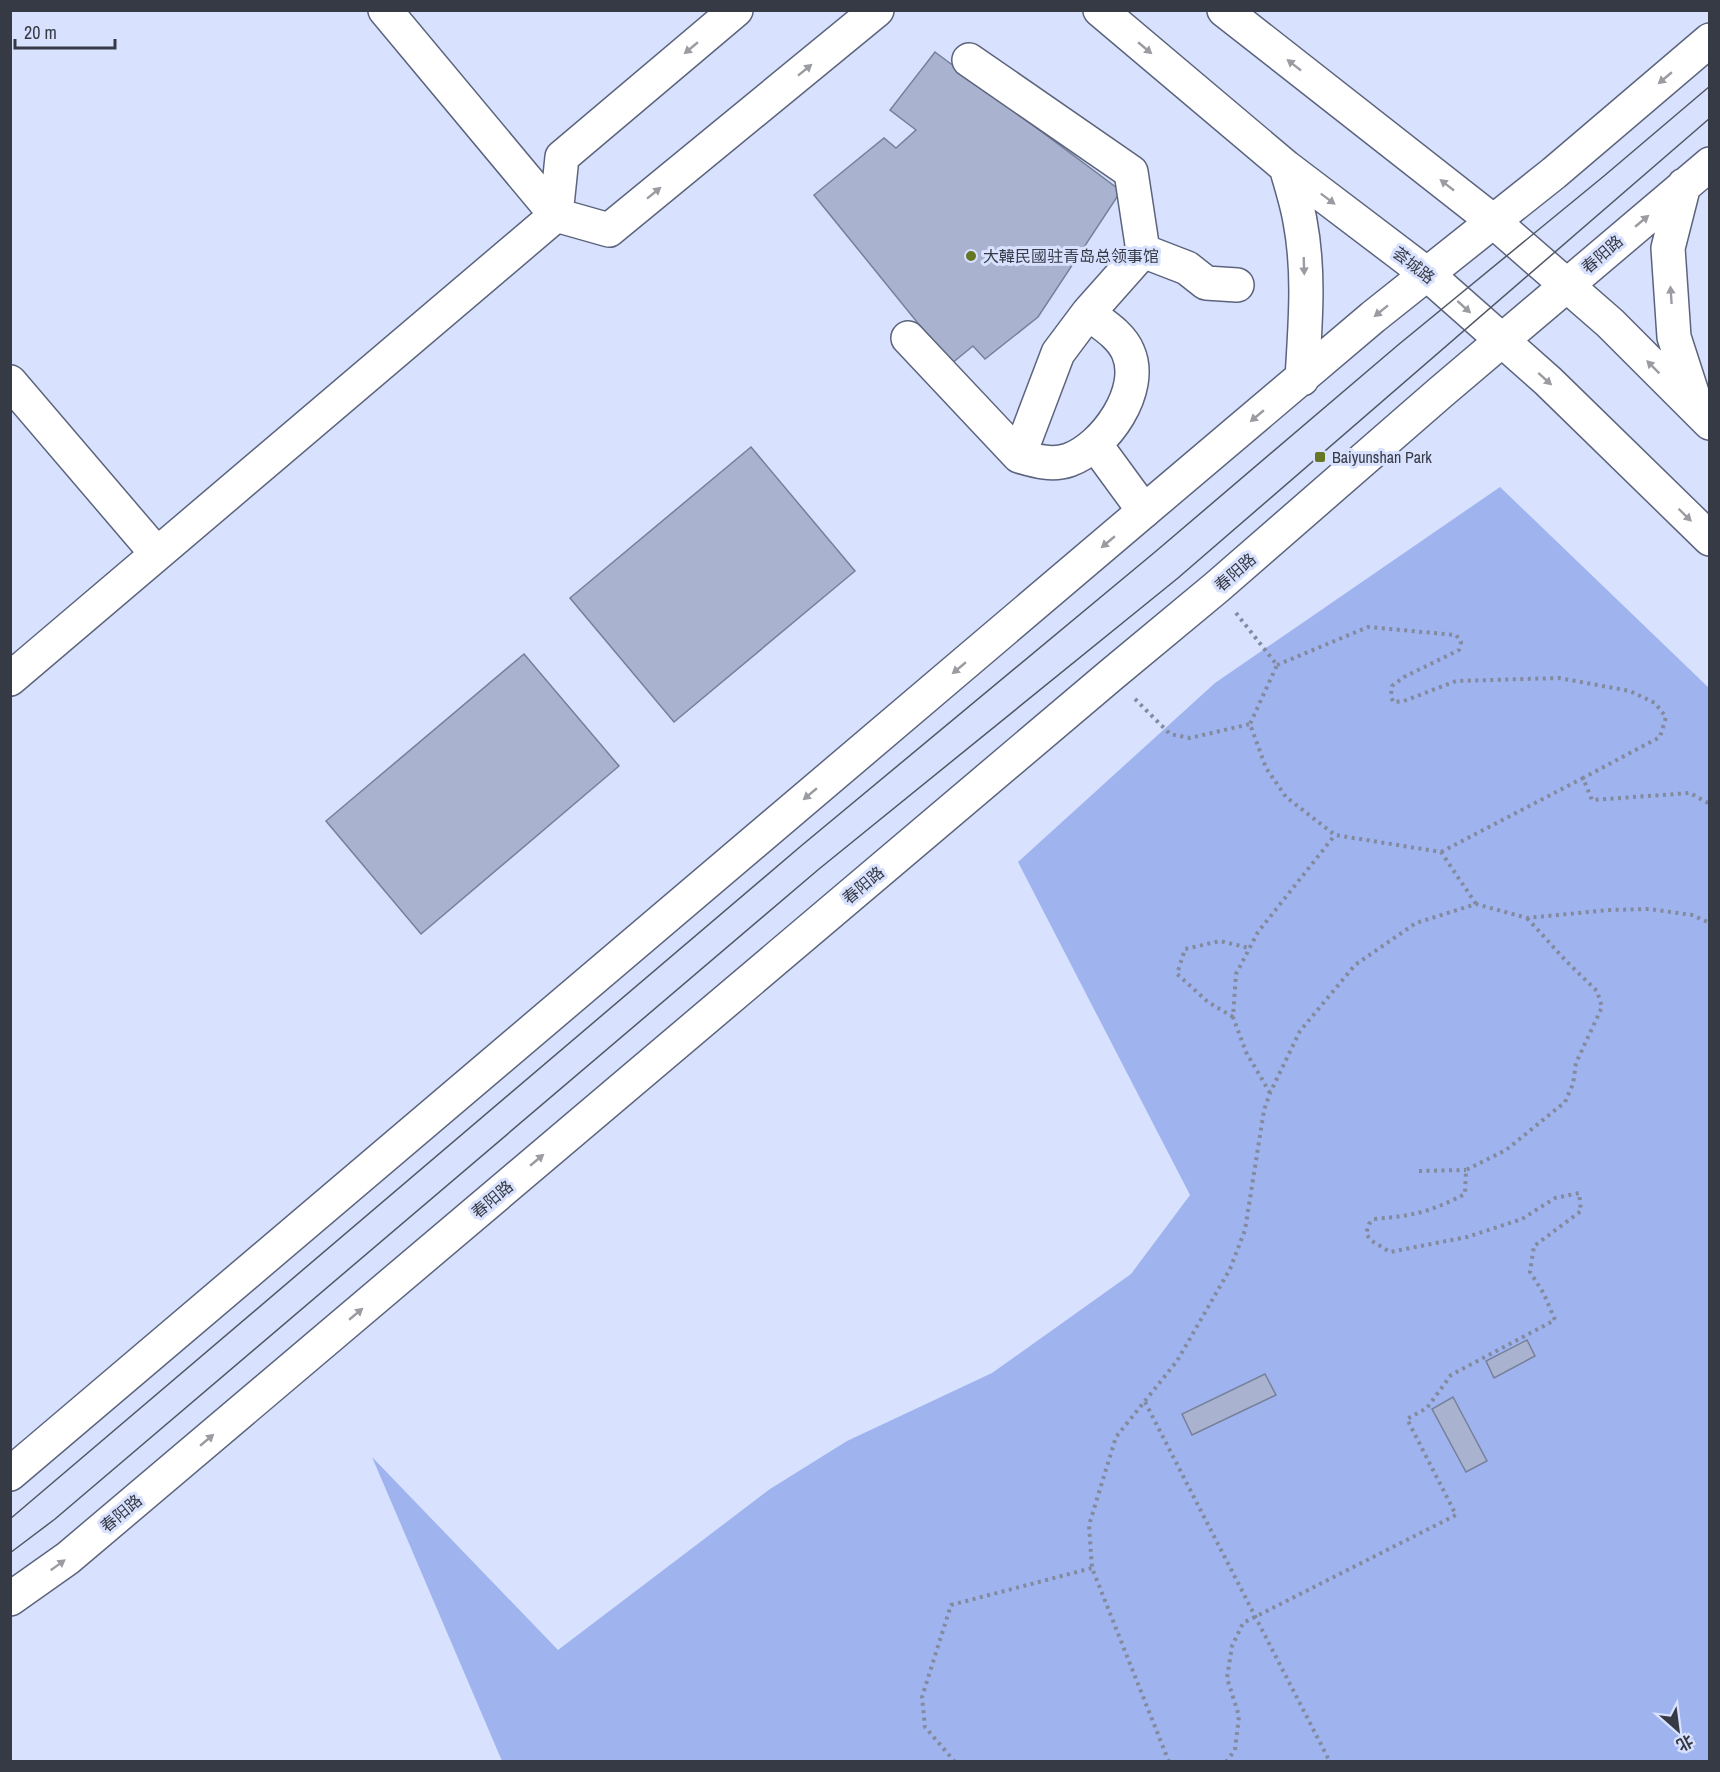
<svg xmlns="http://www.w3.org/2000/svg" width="1720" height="1772" font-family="'Archivo Narrow','Noto Sans SC',sans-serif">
  <rect width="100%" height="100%" fill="#d8e2ff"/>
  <!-- green -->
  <path fill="#9fb3ef" d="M1500,487L1709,688V1761H502L372,1457L558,1650L770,1489L847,1441L992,1373L1131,1274L1190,1195L1018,862L1215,683Z"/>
  <!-- building -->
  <path fill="#a9b2ce" stroke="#77809a" stroke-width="1.5" d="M935,52L1121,191L1038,317L985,359L973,346L951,364L814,195L884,138L896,148L916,130L890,110Z
    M751,447L855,571L674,722L570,598Z
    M524,654L619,766L421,934L326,821Z
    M1527,1340L1535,1356L1494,1378L1486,1361Z
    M1265,1374L1276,1395L1192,1435L1182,1414Z
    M1453,1397L1487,1461L1466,1472L1432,1409Z"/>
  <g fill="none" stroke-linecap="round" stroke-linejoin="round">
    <defs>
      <path id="minor" d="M736,10L562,157L556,215L609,230L877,10
        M1143,251L1187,268L1206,283L1237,285
        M908,338L1019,456L1058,353L1088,313L1143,251L1131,172L969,60
        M10,382L157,554
        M1095,444L1144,511
        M1019,456C1036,461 1052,466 1069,460C1105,447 1145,390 1128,352C1121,335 1102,324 1088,313
        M10,679L556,215L385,10"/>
      <path id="major" d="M1100,10L1286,167L1427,274L1548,381L1710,539
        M1224,10L1493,221L1610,323L1710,423
        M1286,167C1291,185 1297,203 1300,221C1310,273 1305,327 1302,379
        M1684,185L1668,248L1674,337L1696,405
        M10,1474L1144,511L1373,317L1554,173L1710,40
        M10,1599L68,1558L1111,675L1217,587L1441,392L1710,164"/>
    </defs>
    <!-- minor casing -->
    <use href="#minor" stroke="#5c647d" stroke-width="36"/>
    <!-- major casing -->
    <use href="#major" stroke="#5c647d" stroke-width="36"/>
    <!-- path -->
    <path stroke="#838a9d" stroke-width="4" stroke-dasharray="3 4.5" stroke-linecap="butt" d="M1236,613L1277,665L1250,724
      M1277,665L1368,627L1456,635L1461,642L1459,650L1404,677L1392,686L1391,695L1393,702L1404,701L1456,681L1559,678L1630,691L1655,703L1666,717L1660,737L1583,778
      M1135,699L1170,734L1190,738L1250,724L1266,768L1286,797L1335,835L1441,852L1476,904
      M1441,852L1583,778L1592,800L1690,793L1710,804
      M1233,1017L1208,1002L1177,974L1185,949L1220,941L1249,948
      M1270,1093L1246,1052L1233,1017L1236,974L1258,932L1335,835
      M1419,1171L1466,1170
      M1145,1402L1330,1762
      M955,1762L925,1727L922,1697L951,1605L1092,1568
      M1169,1762L1092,1568L1089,1525L1116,1437L1177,1361L1230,1269L1245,1230L1264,1110L1270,1093L1300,1031L1355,965L1416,923L1476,904L1527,918L1608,910L1649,909L1692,915L1710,923
      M1226,1762L1235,1750L1239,1716L1227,1678L1232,1646L1243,1623L1456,1515L1407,1419L1427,1408L1451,1375L1555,1320L1544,1294L1530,1272L1534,1246L1581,1211L1579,1193L1555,1198L1522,1219L1467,1237L1390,1252L1372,1241L1366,1234L1369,1224L1374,1219C1413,1216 1430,1212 1465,1194L1466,1170L1506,1150L1565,1102L1573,1084L1576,1063L1602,1007L1597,991L1567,962L1527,918"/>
    <!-- minor -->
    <use href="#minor" stroke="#fff" stroke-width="33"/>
    <!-- major -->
    <use href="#major" stroke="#fff" stroke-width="33"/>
    <!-- tram -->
    <path stroke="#525765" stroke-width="1.5" d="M10,1519L801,846L1155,552L1398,345L1604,176L1710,86
      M10,1553L55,1519L819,869L1178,578L1710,118"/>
  </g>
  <!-- one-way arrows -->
  <defs><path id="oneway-solid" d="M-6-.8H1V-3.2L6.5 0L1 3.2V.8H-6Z" transform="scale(1.5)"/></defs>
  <g fill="#9a9ca2">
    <use href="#oneway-solid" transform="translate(691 48) rotate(140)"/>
    <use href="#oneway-solid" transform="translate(1145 48) rotate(40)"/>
    <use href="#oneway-solid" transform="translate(1294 65) rotate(-142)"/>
    <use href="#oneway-solid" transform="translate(805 70) rotate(-39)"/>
    <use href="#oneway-solid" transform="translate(1665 78) rotate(140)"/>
    <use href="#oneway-solid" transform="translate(1447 185) rotate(-142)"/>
    <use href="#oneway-solid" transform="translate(654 193) rotate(-39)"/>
    <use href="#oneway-solid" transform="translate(1328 199) rotate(37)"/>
    <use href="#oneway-solid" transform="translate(1642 221) rotate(-40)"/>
    <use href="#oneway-solid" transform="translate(1304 266) rotate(88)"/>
    <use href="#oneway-solid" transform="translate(1671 295) rotate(-94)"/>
    <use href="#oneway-solid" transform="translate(1464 307) rotate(42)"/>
    <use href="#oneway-solid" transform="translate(1381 311) rotate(141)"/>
    <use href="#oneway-solid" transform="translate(1653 367) rotate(-135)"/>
    <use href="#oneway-solid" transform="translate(1545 379) rotate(42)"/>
    <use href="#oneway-solid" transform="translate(1257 416) rotate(140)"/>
    <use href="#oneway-solid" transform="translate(1685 515) rotate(44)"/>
    <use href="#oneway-solid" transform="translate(1108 542) rotate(140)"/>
    <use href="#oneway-solid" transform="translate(959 668) rotate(140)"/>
    <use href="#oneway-solid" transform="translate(810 794) rotate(140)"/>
    <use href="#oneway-solid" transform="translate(537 1160) rotate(-40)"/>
    <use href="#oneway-solid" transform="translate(356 1314) rotate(-40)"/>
    <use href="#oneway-solid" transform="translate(207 1440) rotate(-40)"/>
    <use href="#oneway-solid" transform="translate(58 1565) rotate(-36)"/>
  </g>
  <!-- markers -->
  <g fill="#657624" stroke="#d8e2ff" stroke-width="2">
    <circle cx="971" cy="256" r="6"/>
    <rect x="1314" y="451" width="12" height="12" rx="3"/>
  </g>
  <g text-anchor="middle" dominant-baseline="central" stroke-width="6" stroke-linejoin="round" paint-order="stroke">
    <!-- street labels -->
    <g font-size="16" fill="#363a45" stroke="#d8e2ff">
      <text transform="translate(1602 254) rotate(-41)">春阳路</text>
      <text transform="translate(1414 265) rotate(38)">荟城路</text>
      <text transform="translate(1235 572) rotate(-41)">春阳路</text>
      <text transform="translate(863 885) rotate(-40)">春阳路</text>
      <text transform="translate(492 1199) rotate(-40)">春阳路</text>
      <text transform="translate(121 1513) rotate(-40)">春阳路</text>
    </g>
    <!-- poi labels -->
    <g font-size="16" fill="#363a45" stroke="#d8e2ff" text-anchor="start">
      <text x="983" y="256">大韓民國驻青岛总领事馆</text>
      <text x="1332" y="457">Baiyunshan Park</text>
    </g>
  </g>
  <!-- border -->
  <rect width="1720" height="1772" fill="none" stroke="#363a45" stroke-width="24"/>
  <!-- north arrow -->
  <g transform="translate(1678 1730) rotate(152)" stroke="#d8e2ff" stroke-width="4.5" paint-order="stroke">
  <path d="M0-4.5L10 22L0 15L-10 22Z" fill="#363a45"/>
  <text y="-9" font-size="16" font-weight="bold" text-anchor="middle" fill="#363a45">北</text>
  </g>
  <!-- scale -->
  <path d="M15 39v9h100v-9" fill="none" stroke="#363a45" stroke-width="3"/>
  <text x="24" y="39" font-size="18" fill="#363a45" stroke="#d8e2ff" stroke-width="4.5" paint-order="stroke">20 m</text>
</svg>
